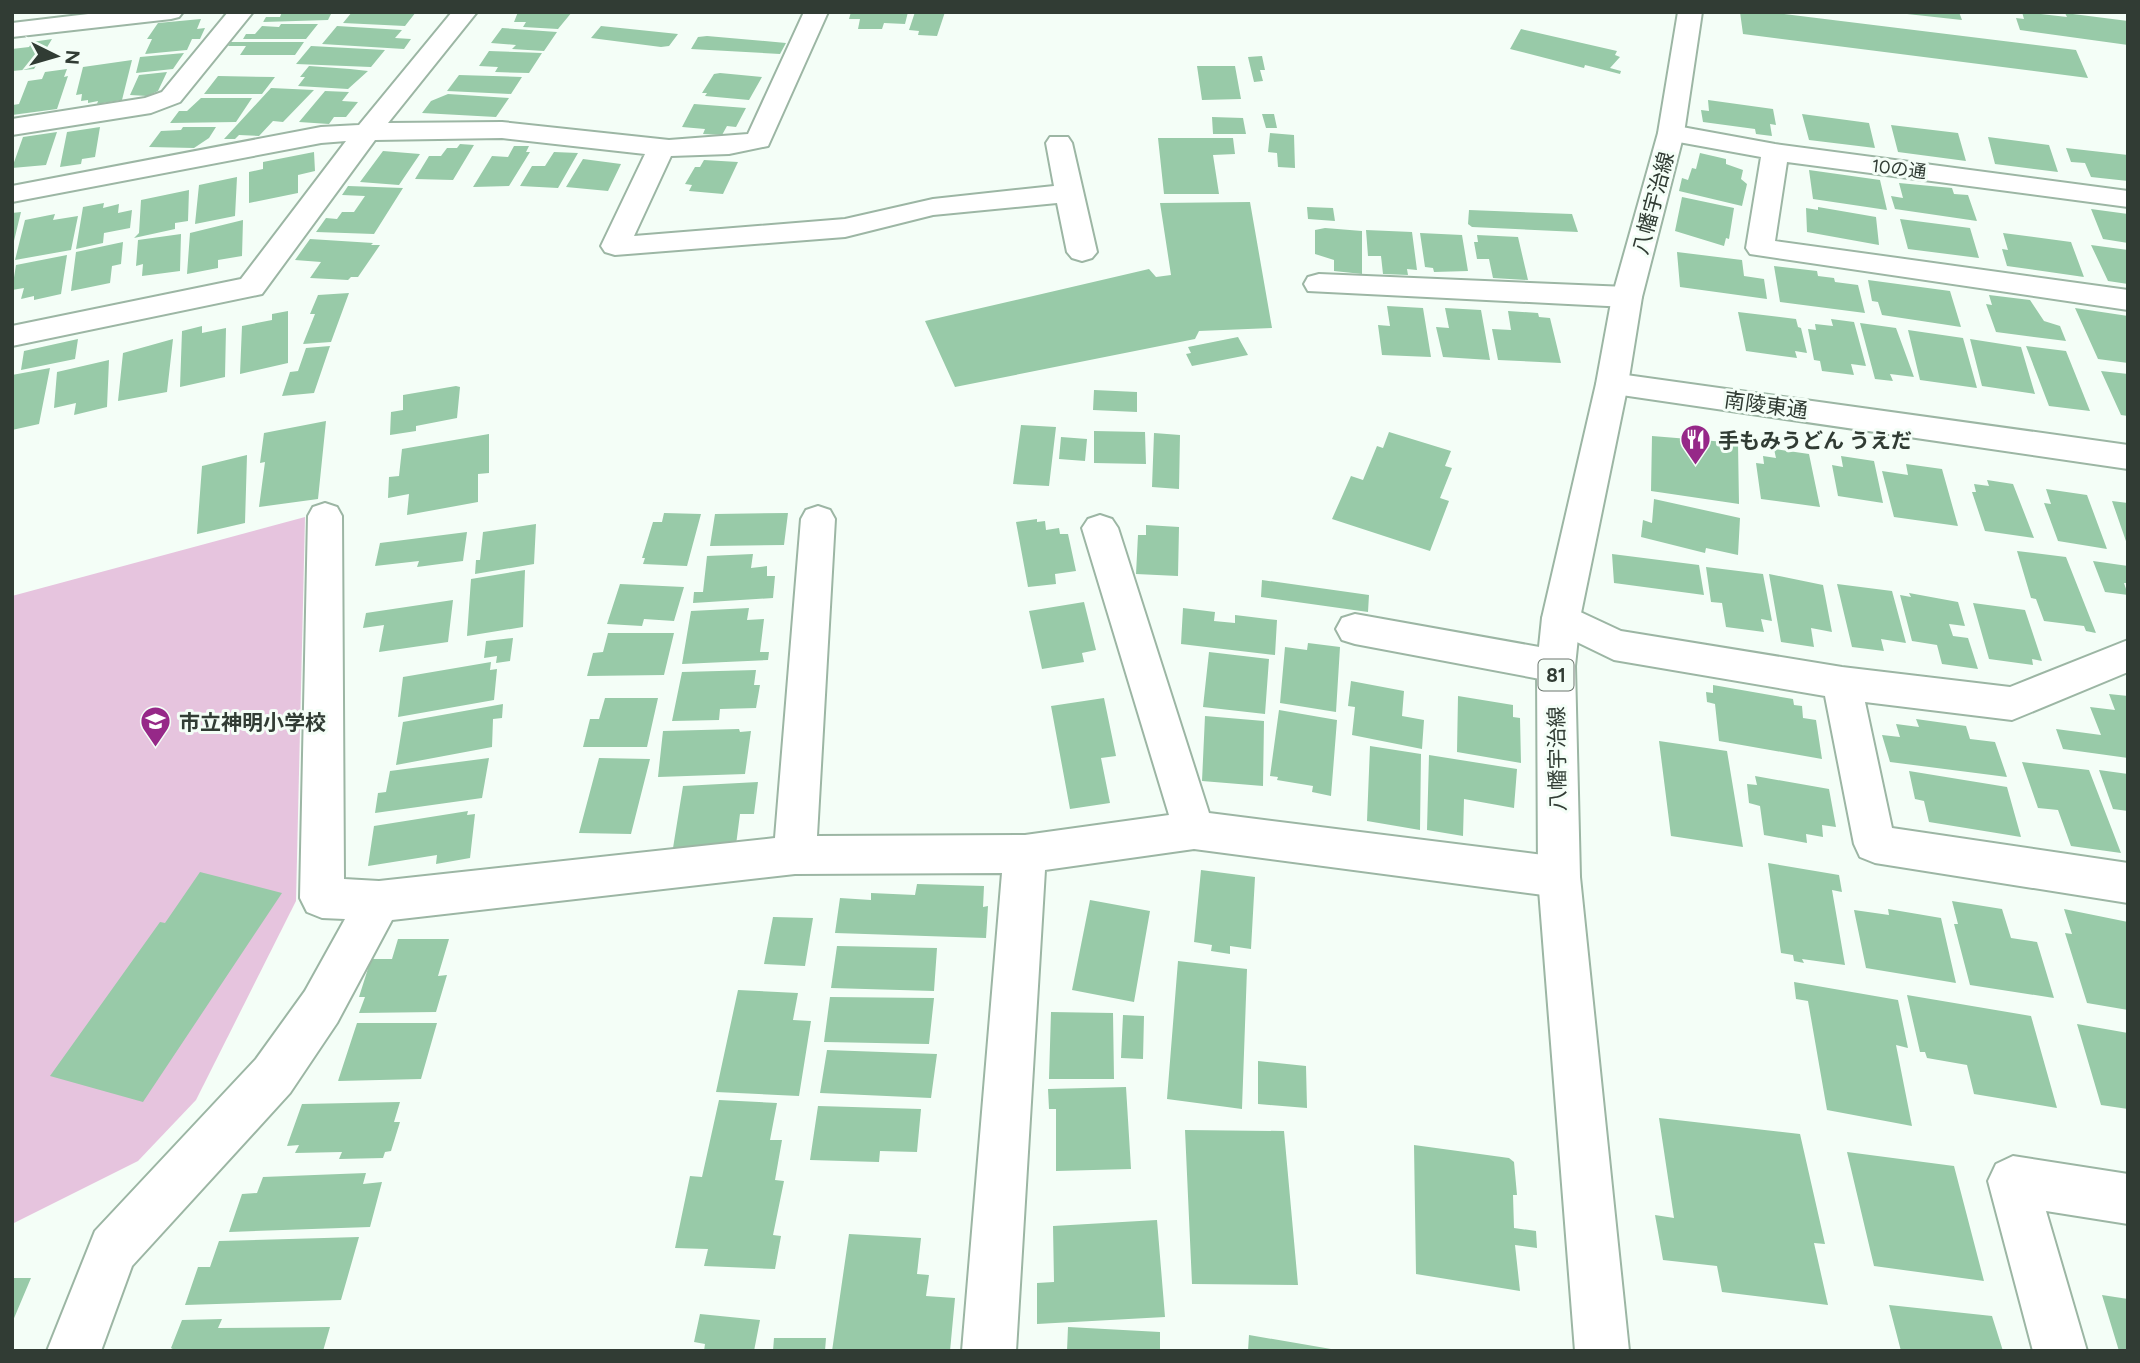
<svg xmlns="http://www.w3.org/2000/svg" width="2140" height="1363" font-family="Figtree,'Noto Sans JP',sans-serif">
  <rect width="100%" height="100%" fill="#f4fef7"/>
  <!-- green -->
  <path fill="#e6c4de" d="M305,517L296,901L196,1100L138,1161L12,1224V596Z"/>
  <!-- building -->
  <path fill="#98caa8" d="M282,12H332L328,20L263,22L266,17H280Z
    M352,12H416L405,26L343,23Z
    M518,12H572L558,29L523,27L526,22H514Z
    M851,12H908L905,24L884,23L882,29H858L860,19H849Z
    M915,12H945L937,36L918,35L919,31L909,30Z
    M1740,12H1768L2076,50L2088,78L1743,34Z
    M1907,12H1959L1962,20L1907,14Z
    M2022,12L2067,17L2065,13L2128,21V45L2020,30L2016,18L2024,19Z
    M201,19L197,29L205,28L200,39H192L187,50L145,54L152,39H147L158,23Z
    M281,24H318L306,39H243L246,34H255L262,26L279,27Z
    M337,26L402,30L395,38L411,39L404,49L322,44Z
    M601,26L678,34L669,46L661,47L591,38Z
    M502,28L557,32L544,51L512,49L516,45L491,43Z
    M1521,29L1617,51L1615,55L1620,57L1610,68L1621,71L1620,74L1585,65L1584,68L1510,49Z
    M707,36L786,43L780,54L691,49L698,37Z
    M52,39L34,69L12,71V49L29,47L32,42Z
    M231,42H304L295,55H240L246,46H228Z
    M311,46L385,50L371,67L296,64Z
    M489,51L542,53L529,73L495,72L498,67L479,66Z
    M184,53L173,69L136,73L140,57Z
    M1262,56L1265,70H1260L1263,81L1254,82L1248,57Z
    M132,60L122,100L97,104L98,101L88,103V100L81,101L82,94L76,95L83,67Z
    M309,66L350,69L368,71L348,89L298,86L305,77H300Z
    M1197,66H1235L1241,99L1202,100Z
    M67,69L64,77L68,76L57,109L12,115L13,105L19,104L28,81L42,79L45,72Z
    M167,72L158,91L147,96L130,95L139,75Z
    M714,74L720,73L762,77L749,100L705,96L707,93H702Z
    M459,75L522,77L511,94L447,91Z
    M218,76L275,77L262,94H204Z
    M271,88L314,90L283,122L273,121L259,136L239,135L235,139H224Z
    M325,91L349,92L342,101L358,102L346,117H334L329,124L299,122Z
    M448,94L509,98L496,117L422,113L431,101Z
    M201,98H252L236,122L170,123L179,111H187Z
    M1708,100L1773,109L1776,125L1770,124L1772,136L1756,134L1755,129L1703,122L1701,110L1709,111Z
    M694,104L746,108L736,127L727,126L722,135L703,134L705,129L682,127Z
    M1262,114H1274L1277,128H1266Z
    M1802,114L1869,123L1875,148L1809,140Z
    M1212,117L1243,118L1246,134H1213Z
    M1891,125L1958,133L1966,161L1898,152Z
    M100,127L95,157L82,159L81,164L60,167L67,132Z
    M183,127H216L209,138L194,148L149,147L161,131L181,130Z
    M57,132L46,165L12,168L23,137Z
    M1270,133L1294,135L1295,168L1278,167L1277,153L1268,152Z
    M1988,137L2049,145L2058,172L1995,164Z
    M1158,138H1233L1235,154L1213,155L1219,194H1164Z
    M460,144L474,145L453,180L415,179L429,156H441L447,148H457Z
    M514,146H529L526,152H530L509,186L473,187L492,156L508,157Z
    M2066,148L2128,155V181L2091,177L2085,163L2071,162Z
    M383,151L420,154L399,185L360,182Z
    M314,152L315,171L298,175V193L249,203V172L263,169V162Z
    M554,152L578,153L558,188L520,186L532,166H545Z
    M1700,153L1726,159V164L1743,170L1741,179L1747,184L1742,206L1679,191L1682,178L1688,180L1692,168L1696,169Z
    M583,159L621,164L608,191L566,187Z
    M704,160L738,162L723,194L689,191L692,185L685,184L695,167H700Z
    M1809,170L1880,180L1887,210L1813,199Z
    M237,177L235,216L195,224L199,185Z
    M1899,183L1952,188L1954,194L1968,195L1977,221L1895,209L1891,196L1903,198Z
    M348,186L403,188L374,234L316,232L326,218L337,219L342,212H354L365,196L342,195Z
    M189,190L188,221L175,223V229L134,238L139,233L141,200Z
    M1682,197L1734,208L1729,239L1726,238L1724,246L1675,231Z
    M1250,202L1272,328L1199,331L1195,339L955,387L925,321L1149,269L1156,277L1171,275L1160,203Z
    M104,203L103,208L119,204L118,213L132,210L130,228L104,233L103,243L76,249L83,207Z
    M1307,207L1333,208L1335,221L1308,219Z
    M1818,207L1876,217L1879,245L1807,232L1806,208L1818,210Z
    M2091,209L2128,214V243L2103,239Z
    M1469,210L1572,214L1578,232L1472,227L1468,224Z
    M21,212L13,245H12V213Z
    M55,214L53,220L78,216L71,250L15,260L25,220Z
    M1900,219L1970,228L1979,258L1908,249Z
    M243,220L242,256L218,260V268L187,274L190,233Z
    M1325,228L1362,231V274L1334,271V260L1315,254V230Z
    M1366,230L1412,232L1417,270L1407,269L1408,275L1383,274L1381,256H1368Z
    M1420,233L1462,235L1468,271L1434,272L1433,268L1425,267Z
    M2003,233L2071,242L2084,277L2007,266L2002,249L2008,250Z
    M181,234L180,271L142,276L143,264L136,266L138,240Z
    M1477,235L1518,237L1528,280L1493,278L1489,259H1477L1474,242H1478Z
    M310,239L373,243L371,245H380L358,277H351L348,280L310,278L321,262L295,260Z
    M123,242L121,264L112,266L110,283L71,291L76,252Z
    M2091,245L2128,250V284L2108,281Z
    M1677,252L1742,260L1744,276L1764,279L1767,299L1680,287Z
    M67,255L61,294L34,300V296L21,299L24,288L12,290L16,265Z
    M1774,266L1817,271L1818,276L1834,278L1835,282L1858,285L1865,313L1780,302Z
    M1868,280L1950,291L1961,327L1882,315L1878,302L1872,301Z
    M349,293L331,342L303,344L315,314H310L318,295Z
    M1989,295L2030,300L2044,321L2060,326L2066,341L1996,332L1986,304L1992,305Z
    M1387,306L1423,308L1431,357L1382,355L1378,325L1390,326Z
    M1445,308L1481,310L1490,360L1443,357L1436,327L1449,328Z
    M2075,308L2128,316V363L2098,359Z
    M288,311V363L240,374L242,326L272,320V314Z
    M1508,311L1538,313L1539,317L1550,318L1561,363L1498,360L1492,329L1511,330Z
    M1738,312L1796,319L1798,327L1801,328L1807,353L1795,351L1797,358L1746,351Z
    M1831,319L1854,322L1866,366L1851,364L1854,375L1822,371L1820,361L1814,360L1808,329L1816,330L1815,324L1833,326Z
    M1860,323L1896,328L1914,377L1890,374L1893,381L1875,379Z
    M202,326V333L226,328L225,377L180,387L182,331Z
    M1908,330L1963,338L1977,388L1920,380Z
    M1238,337L1248,355L1192,366L1186,354L1191,353L1188,347Z
    M78,339L75,359L21,370L24,351Z
    M173,339L167,392L118,401L123,353Z
    M1970,339L2021,347L2035,394L1982,386Z
    M330,346L314,393L282,396L290,372L298,371L306,348Z
    M2026,346L2066,351L2090,411L2049,406Z
    M109,360L107,407L74,415L76,403L54,408L57,372Z
    M50,368L39,424L12,430V375Z
    M2101,371L2128,374V416L2121,415Z
    M456,386L460,387L457,418L416,426V431L390,435L391,412L403,410V395Z
    M1094,390L1137,392V412L1093,410Z
    M326,421L318,499L259,507L265,462L260,463L264,433Z
    M1021,425L1056,427L1049,486L1013,484Z
    M1094,431L1145,432L1146,464L1094,463Z
    M1389,432L1451,451L1445,466L1452,468L1440,498L1449,501L1430,551L1332,519L1351,476L1363,480L1377,446L1383,448Z
    M1154,433L1180,435L1179,489L1152,487Z
    M489,434V473L478,474V502L407,515L409,494L388,498L389,477L399,476L402,449Z
    M1652,436L1738,443L1739,504L1651,491Z
    M1061,437L1087,439L1085,461L1059,459Z
    M1774,449L1809,454L1820,507L1761,499L1756,463L1764,464L1763,456L1776,458Z
    M247,455L245,523L197,534L202,466Z
    M1841,456L1874,461L1883,503L1838,496L1832,465L1843,467Z
    M1906,464L1942,469L1958,526L1894,517L1882,471L1908,475Z
    M1987,480L2013,484L2034,538L1985,531L1972,492H1976L1974,484L1989,486Z
    M2046,489L2087,495L2107,549L2058,541L2044,503L2051,504Z
    M1654,499L1740,518L1738,555L1706,548L1705,553L1641,537L1643,520L1652,523Z
    M2112,501L2128,503V544H2127Z
    M664,513L701,514L687,566L643,564L645,558H642L653,522H662Z
    M788,513L784,545L710,546L715,514Z
    M1037,519V522L1045,521L1046,530L1059,528L1060,534H1068L1076,571L1055,574L1056,584L1028,587L1016,522Z
    M536,524L534,564L475,574L476,560H480L483,532Z
    M1146,525L1179,527L1178,576L1136,574L1138,535H1146Z
    M467,532L463,561L417,567L419,561L375,566L380,543Z
    M2017,551L2066,557L2096,633L2086,631L2084,626L2044,621L2036,599L2031,598Z
    M753,554L751,568L767,566V576H775L773,598L693,603L694,592H703L707,556Z
    M1612,554L1699,565L1704,595L1614,583Z
    M2093,561L2128,566V583H2124L2128,595L2105,592Z
    M1706,567L1763,574L1772,621L1761,619L1764,632L1726,627L1722,603L1711,602Z
    M525,570L523,627L467,636L471,579Z
    M1769,574L1823,585L1832,632L1811,628L1814,647L1781,642Z
    M1262,580L1369,595L1368,612L1261,597Z
    M620,584L684,587L674,621L644,619L642,626L607,624Z
    M1837,584L1892,591L1906,643L1881,639L1884,651L1852,647Z
    M1909,593L1958,602L1965,626L1949,624L1953,636L1968,638L1978,669L1942,664L1937,645L1912,641L1900,595L1911,597Z
    M453,600L448,642L379,652L384,625L363,628L366,613Z
    M1084,602L1096,650L1082,653L1084,662L1042,669L1029,611Z
    M1973,603L2025,610L2042,661L2032,659L2033,665L1989,659Z
    M749,608L747,620L764,619L760,652H769L768,660L682,664L691,611Z
    M1183,608L1215,612L1214,621L1235,623V615L1277,620L1275,655L1181,644Z
    M608,633H674L664,675L587,676L593,653L603,652Z
    M513,638L510,661L496,663L497,656L484,658L486,641Z
    M1308,643L1340,647L1336,712L1280,703L1285,647L1307,650Z
    M1209,652L1269,659L1265,714L1203,707Z
    M491,662L490,670L497,669L494,700L398,717L403,677Z
    M756,670L754,685H760L756,708L720,709L719,720L672,721L682,672Z
    M1351,681L1404,691L1402,716L1424,720L1422,749L1352,735L1355,707L1348,706Z
    M1713,685L1793,699L1794,705L1802,706L1803,718L1816,720L1822,759L1719,741L1715,704L1707,702L1706,692L1713,693Z
    M2109,694L2128,696V758L2063,749L2056,729L2101,735L2090,707L2115,710Z
    M1458,696L1513,705V717L1520,718L1521,763L1457,752Z
    M605,698H658L647,747H583L590,719H599Z
    M1104,698L1116,756L1101,758L1110,803L1070,809L1051,706Z
    M503,704L502,718L493,719L492,747L396,765L403,722Z
    M1279,710L1337,720L1331,796L1312,792L1313,786L1277,780L1278,777L1270,776Z
    M1205,716L1264,721L1263,786L1202,781Z
    M1916,719L1966,726L1970,739L1995,742L2007,777L1890,762L1882,735L1900,737L1896,724L1919,727Z
    M739,729L740,732L751,731L745,774L658,777L663,731Z
    M1659,741L1727,751L1743,847L1671,836Z
    M1370,746L1421,754L1420,830L1367,821Z
    M1429,755L1517,769L1514,808L1464,799L1463,836L1427,830Z
    M489,758L482,798L375,813L378,793L386,792L390,771Z
    M599,758L650,759L631,834L579,833Z
    M2022,762L2089,770L2121,853L2071,846L2058,810L2038,808Z
    M2099,770L2128,774V811L2113,809Z
    M1909,771L2007,787L2021,837L1929,822L1924,801L1915,799Z
    M1755,776L1829,789L1836,827L1822,825L1823,837L1806,834L1807,843L1764,835L1760,806L1749,803L1747,784L1757,785Z
    M758,782L754,814H740L736,845L673,848L683,786Z
    M468,811L467,815L475,814L470,858L436,864L437,855L368,866L374,826Z
    M1768,863L1839,875L1842,892L1832,890L1845,965L1802,959L1804,963L1794,961L1793,955L1781,953Z
    M1201,870L1255,877L1251,949L1230,946V954L1211,951L1212,945L1194,942Z
    M200,872L282,893L143,1102L50,1076L160,922L165,923Z
    M917,884L984,886L983,907L988,906L986,938L835,933L840,898L871,900V893L915,895Z
    M1090,900L1150,911L1134,1002L1072,990Z
    M1952,901L2002,909L2011,938L2037,942L2054,998L1970,985L1954,924H1958Z
    M1888,909L1941,918L1956,983L1866,968L1854,910L1889,915Z
    M2064,909L2128,922V1010L2087,1003L2065,933L2072,934Z
    M773,917L813,918L805,966L764,964Z
    M398,939H449L438,976L447,975L436,1012L359,1013L365,997H359L371,959H392Z
    M837,946L937,948L934,991L831,988Z
    M1178,961L1247,969L1242,1109L1167,1099Z
    M1794,982L1898,1000L1908,1048L1896,1045L1912,1126L1827,1110L1808,1001L1796,999Z
    M738,990L798,993L793,1020L811,1021L799,1096L716,1092Z
    M1907,995L2031,1016L2057,1108L1974,1094L1967,1065L1927,1058L1925,1052H1920Z
    M830,997L934,998L929,1044L824,1042Z
    M1051,1012L1113,1013L1114,1079H1049Z
    M1123,1015L1144,1016L1143,1059L1121,1058Z
    M357,1023H437L421,1079L338,1081Z
    M2077,1024L2128,1033V1109L2101,1105Z
    M827,1050L937,1054L931,1098L820,1093Z
    M1258,1061L1306,1066L1307,1108L1258,1104Z
    M1126,1087L1131,1169L1056,1171V1109H1049L1048,1089Z
    M719,1100L777,1103L770,1140H782L775,1180L784,1181L773,1235L781,1236L775,1269L704,1266L708,1249L675,1248L690,1176L702,1177Z
    M400,1102L394,1122H400L391,1151L385,1152L383,1158L339,1159L342,1152L295,1153L299,1145L287,1146L302,1104Z
    M818,1106L921,1109L917,1152L880,1151L879,1162L810,1160Z
    M1659,1118L1800,1134L1825,1244L1814,1243L1828,1305L1722,1292L1717,1266L1663,1260L1655,1215L1674,1218Z
    M1185,1130L1284,1131L1298,1285L1192,1284Z
    M1414,1145L1509,1158L1514,1162L1517,1195H1513L1514,1228L1536,1231L1537,1248L1515,1245L1520,1291L1416,1274Z
    M1847,1152L1954,1166L1984,1281L1874,1266Z
    M366,1173L363,1184L382,1182L370,1227L229,1232L242,1194L257,1193L263,1177Z
    M1157,1220L1165,1317L1037,1324V1283L1054,1282L1053,1226Z
    M849,1234L921,1238L917,1274L929,1275L926,1296L955,1298L950,1351H832Z
    M359,1237L341,1300L185,1305L198,1267H210L219,1241Z
    M12,1278H31L12,1323Z
    M2102,1295L2128,1299V1351H2119Z
    M1889,1305L1992,1316L2003,1351H1901Z
    M700,1314L760,1320L754,1351H704L705,1344L694,1342Z
    M222,1319L218,1328L330,1327L323,1351H176L171,1348L182,1320Z
    M1068,1327L1160,1332V1351H1067Z
    M1249,1335L1331,1349V1351H1248Z
    M774,1338H826L825,1351H773Z"/>
  <g fill="none" stroke-linecap="round" stroke-linejoin="round">
    <defs>
      <path id="minor" d="M105,12H183L179,17L171,19L12,37V23Z
        M228,12H253L180,102L151,113L12,135V119L145,98L162,92Z
        M452,12H477L388,123L502,122L669,140L748,134L804,12H828L768,146L729,154L671,156L634,236L845,219L933,199L1054,186L1046,143L1050,137H1068L1072,143L1097,252L1092,258L1082,261L1072,258L1067,252L1057,203L933,215L845,237L615,255L605,252L601,246L645,154L502,138L375,140L262,294L12,346V326L241,279L346,141L321,143L12,202V186L321,127L359,125Z
        M1671,125L1775,144L2128,191V207L1787,162L1775,241L2128,290V310L1750,254L1746,248L1761,157L1662,139L1658,133L1662,127Z
        M1319,274L1627,287L1638,290L1642,297L1638,304L1627,307L1308,291L1304,284L1308,277Z
        M1612,373L2128,445V469L1601,392L1596,384L1601,376Z
        M325,503L337,507L342,516L344,879L379,881L775,838L801,519L806,510L818,506L830,510L835,519L817,836L1025,835L1169,815L1082,528L1088,519L1100,515L1112,519L1118,528L1209,813L1559,857L1574,863L1580,877L1574,891L1559,897L1194,849L1045,870L1016,1351H962L1002,873L795,874L392,920L337,1023L290,1093L132,1266L101,1351H47L95,1231L256,1059L305,991L345,919L322,918L307,912L300,898L308,516L313,507Z
        M1561,603L1621,631L1842,667L2010,687L2128,640V672L2012,720L1865,702L1892,828L2128,863V903L1875,863L1860,857L1854,844L1825,696L1614,660L1548,628L1542,618L1548,608Z
        M1355,614L1556,650L1569,655L1575,666L1569,677L1556,682L1355,644L1342,640L1336,629L1342,618Z
        M2013,1156L2128,1174V1224L2046,1211L2087,1351H2033L1988,1181L1996,1164Z"/>
      <path id="primary" d="M1678,12H1702L1684,133L1642,297L1628,384L1580,618L1575,666L1580,877L1629,1351H1575L1538,877L1537,666L1542,618L1596,384L1612,297L1658,133Z"/>
    </defs>
    <!-- minor casing -->
    <use href="#minor" stroke="#9cb6a4" stroke-width="4"/>
    <!-- primary casing -->
    <use href="#primary" stroke="#9cb6a4" stroke-width="4"/>
    <!-- minor -->
    <use href="#minor" fill="#fff" fill-rule="evenodd"/>
    <!-- primary -->
    <use href="#primary" fill="#fff" fill-rule="evenodd"/>
  </g>
  <!-- icons -->
  <defs>
    <symbol id="restaurant-pin" viewBox="-11 -11 22 30"><path d="M0 17L-7.5 6A9.5 9.5 0 1 1 7.5 6Z" fill="#962888" stroke="#f4fef7"/><path d="M-5-6h1v4h1v-4h1v4h1v-4h1v5L-1.5 .5V6h-2V.5L-5-1ZM5-6V6H3V1.5H1.5Q1.5-4 5-6Z" fill="#fff"/></symbol>
    <symbol id="school-pin" viewBox="-11 -11 22 30"><path d="M0 17L-7.5 6A9.5 9.5 0 1 1 7.5 6Z" fill="#962888" stroke="#f4fef7"/><path d="M0-5L7-2L0 1L-7-2ZM-4 1L0 2.5L4 1V4Q0 6-4 4Z" fill="#fff"/></symbol>
  </defs>
  <g fill-rule="evenodd">
    <use href="#restaurant-pin" x="1678" y="422" width="35" height="47"/>
    <use href="#school-pin" x="138" y="704" width="35" height="47"/>
  </g>
  <g text-anchor="middle" dominant-baseline="central" stroke-width="6" stroke-linejoin="round" paint-order="stroke">
    <!-- far-street labels -->
    <g font-size="18" fill="#313c34" stroke="#f4fef7">
      <text transform="translate(1899 169) rotate(7)">10の通</text>
    </g>
    <!-- shield labels -->
    <rect fill="#f4fef7" stroke="#6c766e" stroke-width="2" x="1538.5" y="659.5" width="35" height="31" rx="5"/>
    <g font-size="19" font-weight="bold" fill="#313c34">
      <text x="1556" y="675">81</text>
    </g>
    <!-- street labels -->
    <g font-size="21" fill="#313c34" stroke="#f4fef7">
      <text transform="translate(1653 203) rotate(-75)">八幡宇治線</text>
      <text transform="translate(1766 405) rotate(8)">南陵東通</text>
      <text transform="translate(1557 759) rotate(-91)">八幡宇治線</text>
    </g>
    <!-- poi labels -->
    <g font-size="21" font-weight="bold" fill="#313c34" stroke="#f4fef7" text-anchor="start">
      <text x="1718" y="440">手もみうどん うえだ</text>
      <text x="179" y="722">市立神明小学校</text>
    </g>
  </g>
  <!-- border -->
  <rect width="2140" height="1363" fill="none" stroke="#313c34" stroke-width="28"/>
  <!-- north arrow -->
  <g transform="translate(56 56) rotate(95)" stroke="#f4fef7" stroke-width="5" paint-order="stroke">
  <path d="M0-5L12 26L0 18L-12 26Z" fill="#313c34"/>
  <text y="-10" font-size="19" font-weight="bold" text-anchor="middle" fill="#313c34">N</text>
  </g>
</svg>
